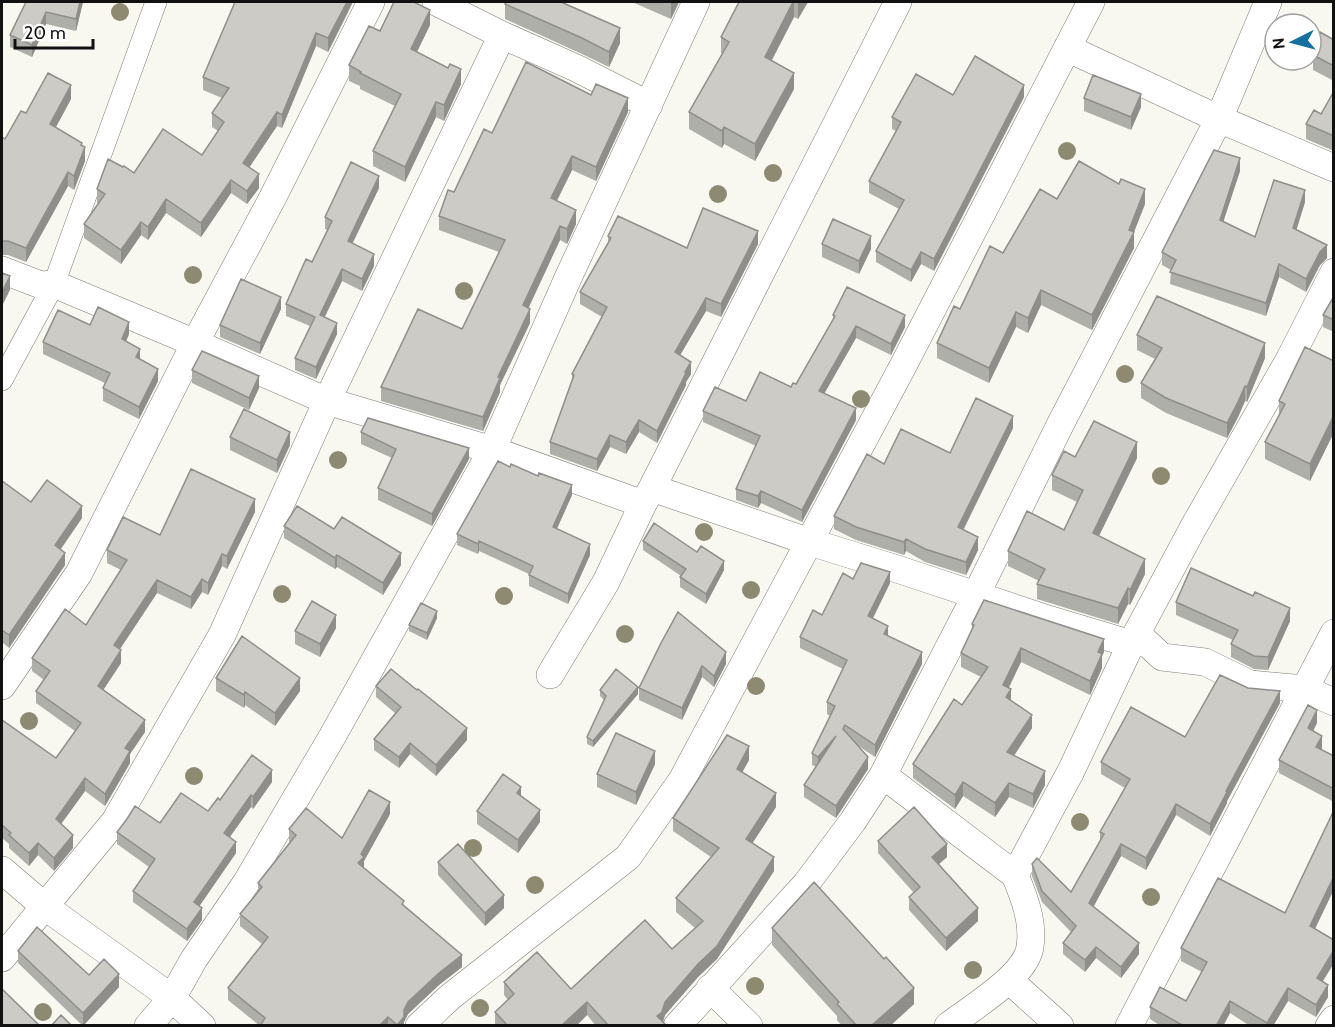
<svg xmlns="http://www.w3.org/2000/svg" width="1335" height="1027" font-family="Cabin,sans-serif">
  <rect width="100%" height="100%" fill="#f8f7f0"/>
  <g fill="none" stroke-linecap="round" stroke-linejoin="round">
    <defs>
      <path id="pedestrian" d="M2,380L54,284L156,2"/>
      <path id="minor" d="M436,2L502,35L576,68L649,105
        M1067,48L1219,119L1334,168
        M2,270L41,285L54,284L195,343L327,401L492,450L643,504
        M652,488L810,542L897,569L1051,620L1131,644L1146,642L1162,657L1205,662L1250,684L1304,689L1334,702
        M550,675L606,582L643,504L652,488L898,2
        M2,686L79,573L195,343L272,199L371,2
        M883,775L1015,875
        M2,870L44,906L172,998L202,1026
        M2,958L115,821L222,635L327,401L502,35
        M1009,980L1060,1026
        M710,988L749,1026
        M148,1026L172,998L194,959L246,883L332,737L492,450L568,278L696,2
        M419,1026L450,997L628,857L682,780L903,366L1091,2
        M677,1026L806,884L853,821L883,775L976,595L1061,423L1219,119L1268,2
        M948,1026C971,1008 1026,976 1030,947C1034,922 1024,897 1015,875L1071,771L1131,644L1193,528L1289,360L1334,272
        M1129,1026L1334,633
        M1329,1026L1334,1019"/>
    </defs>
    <!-- pedestrian casing -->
    <use href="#pedestrian" stroke="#7e7d77" stroke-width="22"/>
    <!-- minor casing -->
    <use href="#minor" stroke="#7e7d77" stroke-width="28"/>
    <!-- pedestrian -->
    <use href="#pedestrian" stroke="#fff" stroke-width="21"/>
    <!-- minor -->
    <use href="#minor" stroke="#fff" stroke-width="27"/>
  </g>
  <!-- trees -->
  <g fill="#8e8a72">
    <circle cx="120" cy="12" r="9"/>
    <circle cx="1067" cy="151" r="9"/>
    <circle cx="773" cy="173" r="9"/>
    <circle cx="718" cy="194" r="9"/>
    <circle cx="193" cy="275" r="9"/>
    <circle cx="464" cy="291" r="9"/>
    <circle cx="1125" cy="374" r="9"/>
    <circle cx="861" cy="399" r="9"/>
    <circle cx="338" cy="460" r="9"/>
    <circle cx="1161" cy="476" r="9"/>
    <circle cx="704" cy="532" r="9"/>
    <circle cx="751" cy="590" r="9"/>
    <circle cx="282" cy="594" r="9"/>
    <circle cx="504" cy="596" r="9"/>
    <circle cx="625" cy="634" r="9"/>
    <circle cx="756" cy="686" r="9"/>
    <circle cx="29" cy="721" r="9"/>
    <circle cx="194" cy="776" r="9"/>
    <circle cx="1080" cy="822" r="9"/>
    <circle cx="473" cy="848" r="9"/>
    <circle cx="535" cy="885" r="9"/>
    <circle cx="1151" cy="897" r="9"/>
    <circle cx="973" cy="970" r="9"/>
    <circle cx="755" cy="986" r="9"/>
    <circle cx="480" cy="1008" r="9"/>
    <circle cx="43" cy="1012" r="9"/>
  </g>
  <!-- wall -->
  <path fill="#afafa9" d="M26,2H83L76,31L46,24L32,57L10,47V35Z
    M507,2H562L620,43L609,67L582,54L505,19V4Z
    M632,2H679L671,19Z
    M739,2H808L798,19L794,17L772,60L794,89L755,161L724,144L722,148L689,129V112L722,54L721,53V37Z
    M348,12L328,52L316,46L282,128L277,126L249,167L259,188L247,204L231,193L201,237L166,213L148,240L141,235L121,264L84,238V224L98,203H97V189L134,173L202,155L218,131L212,127V113L222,98L203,90V77Z
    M430,25L417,52L461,84L444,121L436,117L405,182L373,166V151L395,106L360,89V86L349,81V65L380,31Z
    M1334,40V81L1313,70V55Z
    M1334,91V151L1306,139V124L1321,114Z
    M953,95L1024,97L934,271L921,264L911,282L876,262V251L899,209L869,193V181L896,131L892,129V117Z
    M1084,98L1141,107L1131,130L1084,111Z
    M71,99L56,127L82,145L85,161L74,190L68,186L26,262L8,255H2V137L5,139L26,113Z
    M628,112L596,181L572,170L557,201L576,224L567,244L560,240L528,308L530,323L500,385V392L483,431L381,401V387L462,329L499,252L439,230V216L492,133Z
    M1240,171L1223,221L1255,237L1305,202L1296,230L1327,258L1320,265L1306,292L1279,277L1266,316L1170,284L1171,270L1162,265V252Z
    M379,188L352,243L374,266L362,291L342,281L325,317L337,334L316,379L295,370V358L310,326L286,316V304L312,262L327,230L325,229V217Z
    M1057,199L1145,204L1134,232V248L1092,330L1041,305L1028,333L1016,327L989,383L937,358V343L960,309L1003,253Z
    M608,236L687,248L758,244L721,317L706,311L680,355L691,374L686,382V385L657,443L639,432L626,454L610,447L597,471L550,454V442L572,382V374L602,317L580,304V292L608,242Z
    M822,244L871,249L859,274L822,257Z
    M1334,296V332L1323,327V315Z
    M281,309L260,354L220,337V325Z
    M833,315L905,327L891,355L856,338L824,393L856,420L802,522L761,503L758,508L736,500V489L756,446L703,422V411L746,401L791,387L796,384L833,319Z
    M90,325L129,334L126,341L158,381L139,419L103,401V388L105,383L43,354V342Z
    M1137,335L1265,358L1247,402L1245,401L1238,417L1227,438L1166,413L1141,398V383L1155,359L1137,350Z
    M1334,361V432L1310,481L1265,459V442L1279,414V401Z
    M192,370L259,388L249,410L192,383Z
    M1013,428L964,529L978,550L966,575L925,562L906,551L904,555L856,540L834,529V516L884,464L950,453Z
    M361,432L469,459L432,526L378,500V488L392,458L361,444Z
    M230,437L290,445L277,473L230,450Z
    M1075,457L1137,458L1099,536L1145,574L1130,605L1128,604L1118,624L1037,599V584L1039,581L1008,566V551L1064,530L1077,502L1052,490V475Z
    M2,481L31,502L82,518L61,549L65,565L9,648L2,642Z
    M572,495L557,529L590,555L568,604L529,586V574L479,551L478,554L457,545V534Z
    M255,512L227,569L222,566L208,595L202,592L191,609L157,593L120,649L121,663L103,690L145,732L130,754V763L105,806L85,791L61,824L73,848L54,871L38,855L29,866L9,848V844L2,838V721L56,758L75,731L36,703V691L44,680L32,671V658L86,625L121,570L107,563V550L160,535Z
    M284,526L334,529L401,565L383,595L337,567L335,569L284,538Z
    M643,541L724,570L706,604L680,587V577L681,576L643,550Z
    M853,579L890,583L873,618L888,636L922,664L875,757L857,745L868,769L836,818L804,797V785L816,767L812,765V753L830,716L827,714V702L843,669L800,648V637L822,615Z
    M1176,602L1290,621L1268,670L1254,669L1231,657V644L1233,640L1176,615Z
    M437,618L427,640L409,631V625Z
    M972,624L1104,652L1102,656V668L1090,695L1021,662L1009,688L1011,700L1032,728L1014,756L1045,785L1033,808L1009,797L995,817L963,796L955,809L913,778V764L962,705L981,677L961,667V653L972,630Z
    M336,628L320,657L295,644V631Z
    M661,643L726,664L714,687L702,677L682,720L639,700V688Z
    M216,678L300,691L275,726L245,705L244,708L216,691Z
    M376,686L467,740L436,776L410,754L399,768L374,750V739L395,713L376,697Z
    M600,690L638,694L593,747L587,744V737L604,700L600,696Z
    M1280,703L1227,801V803L1210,836L1176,815L1146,870L1121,856L1093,907L1139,954L1121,978L1096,958L1085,972L1063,954V943L1071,932L1042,902L1032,876V864L1071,892L1100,840V832L1125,788L1101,774V762L1185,737Z
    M1317,723L1313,731L1322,748L1321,750L1334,756V802L1279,773V760Z
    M749,760L742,772L776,807L752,843L774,871L717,959L698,977L665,1015L663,1022L667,1026H596L587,1015L576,1026H495V1012L508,1000L504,995V982L571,989L672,949L695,928L676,912V898L711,857L673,831V818Z
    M655,764L636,805L597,787V774Z
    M272,782L253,809L251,807L230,837L236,853L199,906L202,920L187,941L133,902V891L149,867L117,844V832L160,823L208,811L220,800Z
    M1334,810V889L1315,929L1334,940V963L1323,981L1328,997L1316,1017L1288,1001L1273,1026H1250L1230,1013L1223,1026H1161L1150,1019V1007L1186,1001L1202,972L1181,961V948L1285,913Z
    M477,811L540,822L518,853L477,824Z
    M390,814L364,861V868L404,906L462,967L439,985L408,1014L404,1022V1026H260L228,1000V988L262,944L240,926V914L258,892V883L290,842L289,841V829L342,838Z
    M878,841L947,857L939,864L978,921L946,951L909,910V897L914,893L878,853Z
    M438,862L504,908L485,926L438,875Z
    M772,928L914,1004L890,1026H842L837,1020V1016L772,945Z
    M18,951L89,975L119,987L83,1026L18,963Z"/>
  <!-- shaded-wall -->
  <path fill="#8f8e8a" d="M80,2H83L76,31V19Z
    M347,2H353L328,52V38Z
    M671,2H679L671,19Z
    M793,2H794V17L765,73V57Z
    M798,2H808L798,19Z
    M430,10V25L411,64V49Z
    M46,12V24L32,57V45Z
    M620,28V43L609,67V52Z
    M316,33V46L282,128V115Z
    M461,69V84L444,121V105Z
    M794,73V89L755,161V144Z
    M71,85V99L50,138V124Z
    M1024,85V97L934,271V259Z
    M1141,94V107L1131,130V117Z
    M628,98V112L596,181V167Z
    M436,102V117L405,182V167Z
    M277,112V126L243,177V163Z
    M724,127V144L722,148V131Z
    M82,143V156L85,147V161L74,190V176Z
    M572,156V170L551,212V198Z
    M1240,158V171L1220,232V220Z
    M68,172V186L26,262V248Z
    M259,174V188L247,204V191Z
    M379,176V188L348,253V241Z
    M231,180V193L201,237V223Z
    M1145,189V204L1132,237L1134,232V248L1092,330V315L1129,230Z
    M1305,190V202L1293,241V228Z
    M166,199V213L148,240V227Z
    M576,210V224L567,244V229Z
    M141,222V235L121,264V250Z
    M560,226V240L523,320V305Z
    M758,231V244L721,317V304Z
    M871,236V249L859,274V261Z
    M1327,245V258L1320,265L1306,292V279L1320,252Z
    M921,252V264L911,282V270Z
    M374,254V266L362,291V279Z
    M1279,264V277L1266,316V303Z
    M342,269V281L320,326V315Z
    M10,276V290L2,306V292Z
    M1041,290V305L1028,333V318Z
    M281,297V309L260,354V343Z
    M706,298V311L675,364V352Z
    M530,309V323L500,385V392L483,431V417L498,377Z
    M1016,312V327L989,383V368Z
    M905,315V327L891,355V344Z
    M129,322V334L122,351V339Z
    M337,323V334L316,379V367Z
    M856,326V338L819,403V391Z
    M1265,343V358L1247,402V387Z
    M140,349V361L136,357Z
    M691,362V374L686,382V385L657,443V431L685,372Z
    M158,369V381L139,419V407Z
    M259,376V388L249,410V398Z
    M1245,386V401L1238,417L1227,438V423Z
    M856,408V420L802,522V510Z
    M1334,415V432L1310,481V464Z
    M1013,416V428L958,540V527Z
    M639,420V432L626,454V442Z
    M290,432V445L277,473V460Z
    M610,435V447L597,471V459Z
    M1137,442V458L1093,548V533Z
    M469,448V459L432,526V514Z
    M572,485V495L553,537V527Z
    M761,491V503L758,508V496Z
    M255,499V512L227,569V556Z
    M82,506V518L55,557V545Z
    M978,537V550L966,575V562Z
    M906,539V551L904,555V542Z
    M479,541V551L478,554V544Z
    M590,544V555L568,604V594Z
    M65,553V565L9,648V635Z
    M401,553V565L383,595V583Z
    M222,554V566L208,595V583Z
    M337,555V567L335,569V558Z
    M1145,559V574L1130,605V590Z
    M724,561V570L706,604V594Z
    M890,572V583L868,628V616Z
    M202,579V592L191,609V597Z
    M157,580V593L114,658V645Z
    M1128,588V604L1118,624V608Z
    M1290,608V621L1268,670V657Z
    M437,611V618L427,640V633Z
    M336,615V628L320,657V644Z
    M888,626V637L884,634Z
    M1104,639V652L1102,656V668L1090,695V681L1098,652Z
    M1021,648V662L1003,698V685Z
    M121,650V663L98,698V686Z
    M726,652V664L714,687V676Z
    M922,652V664L875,757V745Z
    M702,666V677L682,720V708Z
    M300,678V691L275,726V713Z
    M638,687V694L593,747V741Z
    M1011,689V703L1006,697Z
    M1280,691V703L1227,801V803L1210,836V824L1226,791Z
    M245,692V705L244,708V695Z
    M1317,710V723L1308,741V728Z
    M1032,715V728L1007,766V752Z
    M145,720V732L130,754V763L105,806V794L125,748Z
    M467,728V740L436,776V765Z
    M836,736L818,769V757Z
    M1322,736V748L1316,760V747Z
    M410,743V754L399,768V757Z
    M749,746V760L737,782V769Z
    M655,751V764L636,805V792Z
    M868,757V769L836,818V806Z
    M272,770V782L253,809V797Z
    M1045,771V785L1033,808V794Z
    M85,778V791L56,831V819Z
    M963,782V796L955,809V795Z
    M1009,783V797L995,817V803Z
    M521,787V800L517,793Z
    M776,793V807L746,853V839Z
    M251,795V807L224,845V833Z
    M390,802V814L364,861V869L358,863L361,854Z
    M1176,804V815L1146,870V858Z
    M540,810V822L518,853V840Z
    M73,835V848L54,871V858Z
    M236,842V853L194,914V902Z
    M38,843V855L29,866V853Z
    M947,844V857L932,870V857Z
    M1121,844V856L1089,915V903Z
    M774,857V871L717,959L698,977L665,1015L662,1025L657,1016L665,1002Z
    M1334,876V889L1310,939V926Z
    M504,895V908L485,926V913Z
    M202,908V920L187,941V929Z
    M978,908V921L946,951V938Z
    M1139,943V954L1121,978V967Z
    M1096,947V958L1085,972V960Z
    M1334,950V963L1317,990V978Z
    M462,955V967L439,985L408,1014L404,1022V1010L408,1002L439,973Z
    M119,974V987L83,1026V1013Z
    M1328,985V997L1316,1017V1005Z
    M914,988V1004L890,1026H871Z
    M1288,988V1001L1273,1026H1267V1023Z
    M1230,1001V1013L1223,1026H1216Z
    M587,1002V1015L576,1026H561Z
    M388,1017V1026H379Z
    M404,1017V1026H397V1025Z"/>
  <!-- building -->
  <path fill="#cccbc5" stroke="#8f8e8a" stroke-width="1.5" d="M26,2H80L76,19L46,12L32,45L10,35Z
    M235,2H347L328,38L316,33L282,115L277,112L243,163L259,174L247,191L231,180L201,223L166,199L148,227L141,222L121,250L84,224L105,194L97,189L108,159L123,167L124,166L134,173L163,129L202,155L224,122L212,113L229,88L203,77Z
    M394,2H414L430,10L411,49L448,68L450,64L461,69L444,105L436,102L405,167L373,151L401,94L360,73L361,72L349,65L369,26L380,31Z
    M507,2H561L620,28L609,52L582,38L505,4Z
    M739,2H793L765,57L794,73L755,144L724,127L722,131L689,112L729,42L721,37Z
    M1320,32L1334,40V66L1313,55Z
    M975,56L1024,85L934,259L921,252L911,270L876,251L904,200L869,181L901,122L892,117L916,74L953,95Z
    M526,62L591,95L596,84L628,98L596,167L572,156L551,198L576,210L567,229L560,226L523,305L530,309L498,377L500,378L483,417L381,387L418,309L462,329L505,240L439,216L448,190L454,192L484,129L492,133Z
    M48,73L71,85L50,124L82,143L81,145L85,147L74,176L68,172L26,248L8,241H2V137L5,139L21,111L26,113Z
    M1093,75L1141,94L1131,117L1084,98Z
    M1334,91V136L1306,124L1314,110L1321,114Z
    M1214,150L1240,158L1220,220L1255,237L1274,180L1305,190L1293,228L1327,245L1320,252L1306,279L1279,264L1266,303L1170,272L1176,260L1162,252Z
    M1079,161L1119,184L1121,179L1145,189L1129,230L1134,232L1092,315L1041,290L1028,318L1016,312L989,368L937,343L954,306L960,309L990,246L1003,253L1040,189L1057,199Z
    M351,162L379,176L348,241L374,254L362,279L342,269L320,315L337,323L316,367L295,358L315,317L286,304L306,259L312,262L332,221L325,217Z
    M703,208L758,231L721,304L706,298L675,352L691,362L685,372L686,373L657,431L639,420L626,442L610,435L597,459L550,442L574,375L572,374L607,307L580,292L611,238L608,236L618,216L687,248Z
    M833,219L871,236L859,261L822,244Z
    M2,273L10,276L2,292Z
    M241,279L281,297L260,343L220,325Z
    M847,287L905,315L891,344L856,326L819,391L856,408L802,510L761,491L758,496L736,489L760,436L703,411L715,387L746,401L760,372L791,387L793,383L796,384L835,316L833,315Z
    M1157,296L1265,343L1247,387L1245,386L1238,402L1227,423L1166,398L1141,383L1162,348L1137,335Z
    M1334,296V320L1323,315Z
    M98,307L129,322L122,339L140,349L136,357L158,369L139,407L103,388L110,373L43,342L58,310L90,325Z
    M1305,347L1334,361V415L1310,464L1265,442L1285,404L1279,401Z
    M202,351L259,376L249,398L192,370Z
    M976,398L1013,416L958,527L978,537L966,562L925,549L906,539L904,542L856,527L834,516L867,454L884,464L901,429L950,453Z
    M244,409L290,432L277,460L230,437Z
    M368,418L469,448L432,514L378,488L396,449L361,432Z
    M1094,421L1137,442L1093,533L1145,559L1130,590L1128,588L1118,608L1037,584L1045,569L1008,551L1027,511L1064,530L1083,490L1052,475L1064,451L1075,457Z
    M498,461L510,467L511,464L538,476L539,473L572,485L553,527L590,544L568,594L529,575L533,566L479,541L478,544L457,534Z
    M191,469L255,499L227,556L222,554L208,583L202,579L191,597L157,580L114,645L121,650L98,686L145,720L125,748L130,751L105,794L85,778L56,819L73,835L54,858L38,843L29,853L9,835L11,833L2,825V720L56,758L81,723L36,691L50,671L32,658L65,609L86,625L127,560L107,550L123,517L160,535Z
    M47,480L82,506L55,545L65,553L9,635L2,630V481L31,502Z
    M297,506L334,529L342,517L401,553L383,583L337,555L335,558L284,526Z
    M654,523L697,552L701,546L724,561L706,594L680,577L686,569L643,541Z
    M861,563L890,572L868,616L888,626L884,634L922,652L875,745L845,725L843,729L868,757L836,806L804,785L836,736L818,757L812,753L835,706L827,702L847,660L800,637L813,610L822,615L843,573L853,579Z
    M1191,568L1253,596L1255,592L1290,608L1268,657L1254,656L1231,644L1238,630L1176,602Z
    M984,600L1104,639L1098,652L1102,654L1090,681L1021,648L1003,685L1011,689L1006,697L1032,715L1007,752L1045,771L1033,794L1009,783L995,803L963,782L955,795L913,764L954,699L962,705L988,667L961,653L974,625L972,624Z
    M312,601L336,615L320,644L295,631Z
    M421,603L437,611L427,633L409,625Z
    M678,612L726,652L714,676L702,666L682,708L639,688L661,643Z
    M242,636L300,678L275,713L245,692L244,695L216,678Z
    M391,669L417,690L418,689L467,728L436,765L410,743L399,757L374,739L401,707L376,686Z
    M616,669L638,687L593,741L587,737L606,696L600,690Z
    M1220,675L1248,688L1280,691L1226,791L1227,792L1210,824L1176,804L1146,858L1121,844L1089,903L1139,943L1121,967L1096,947L1085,960L1063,943L1076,926L1042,891L1032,864L1037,858L1071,892L1104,834L1100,832L1130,779L1101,762L1131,707L1185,737Z
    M1308,705L1317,710L1308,728L1322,736L1316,747L1334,756V789L1279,760Z
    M616,733L655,751L636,792L597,774Z
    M727,735L749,746L737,769L776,793L746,839L774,857L717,946L698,964L665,1002L662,1012L657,1016L667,1026H609L587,1002L561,1026H508L495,1012L514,994L504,982L537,952L571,989L645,920L672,949L703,921L676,898L719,848L673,818Z
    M252,755L272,770L253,797L251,795L224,833L236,842L194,902L202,908L187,929L133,891L155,859L117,832L127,819L135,806L160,823L181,793L208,811L218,798L220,800Z
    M503,774L521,787L517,793L540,810L518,840L477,811Z
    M369,790L390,802L361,854L364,857L358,863L404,901L402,904L462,955L439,973L408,1002L404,1010V1017L397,1025L388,1017L379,1026H260L265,1018L228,988L268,937L240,914L262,887L258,883L296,835L289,829L306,808L342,838Z
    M914,807L947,844L932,857L978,908L946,938L909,897L920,887L878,841Z
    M1334,810V876L1310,926L1334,940V950L1317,978L1328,985L1316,1005L1288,988L1267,1023L1230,1001L1216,1026H1184L1150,1007L1160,987L1186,1001L1207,962L1181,948L1218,878L1285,913Z
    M458,844L504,895L485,913L438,862Z
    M814,882L884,959L886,957L914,988L871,1026H857L837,1004L839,1002L772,928Z
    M37,927L89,975L104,959L119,974L83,1013L18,951Z
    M2,989L40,1026H2Z
    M61,1015L72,1026H51Z"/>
  <!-- border -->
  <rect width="1335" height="1027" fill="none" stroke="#11110f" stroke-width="6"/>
  <!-- north arrow -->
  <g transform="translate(1293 42) rotate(264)"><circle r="28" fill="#ffffff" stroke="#a0a09f" stroke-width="1.5"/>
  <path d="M0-4.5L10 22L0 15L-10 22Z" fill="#14709f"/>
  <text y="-9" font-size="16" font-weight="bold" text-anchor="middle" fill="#11110f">N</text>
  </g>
  <!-- scale -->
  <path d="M15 39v9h78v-9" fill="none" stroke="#11110f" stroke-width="3"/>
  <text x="24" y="39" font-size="18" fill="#11110f" stroke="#ffffff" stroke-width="4.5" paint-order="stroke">20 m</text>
</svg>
